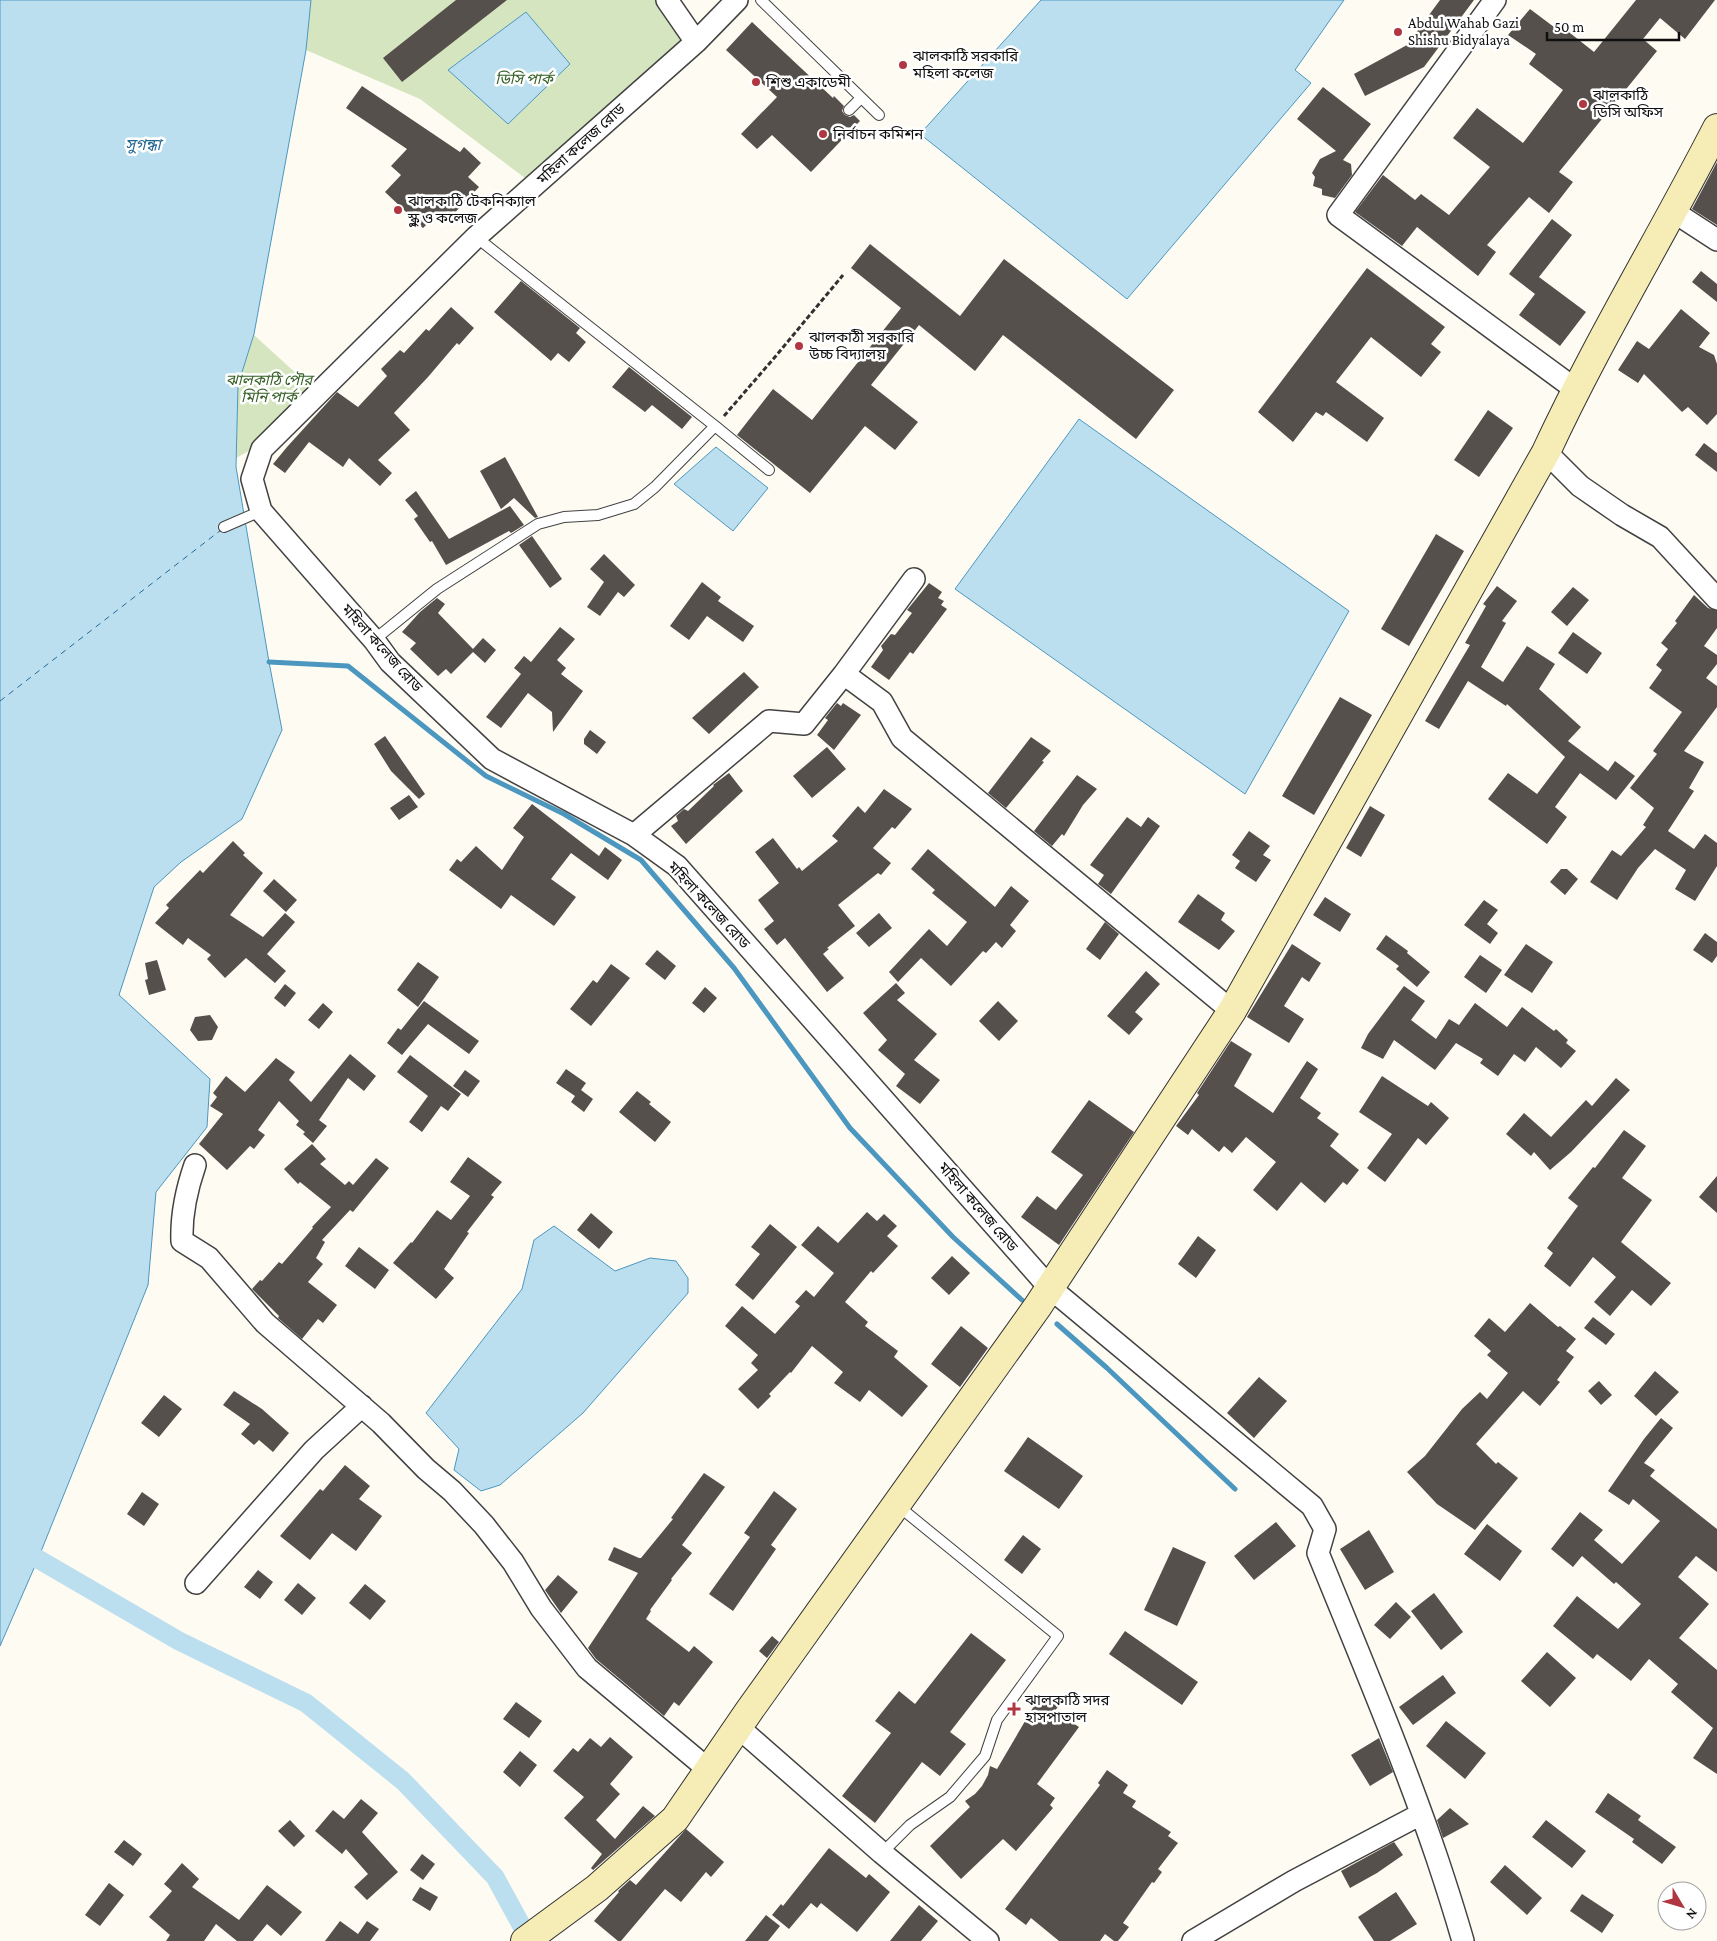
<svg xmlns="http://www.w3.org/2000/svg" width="1717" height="1941" font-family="'Crimson Pro','Noto Sans Bengali',serif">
  <rect width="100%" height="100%" fill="#fefbf2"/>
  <!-- green -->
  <path fill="#d5e5bf" d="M310,0H663L690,39L529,181L420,99L306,50Z
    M254,335L312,388L254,448L236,458L238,385Z"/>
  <!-- water -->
  <path fill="#bcdff0" stroke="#4b97bf" d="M0,0H311L306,50L254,334L238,385L236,467L269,662L282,730L242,819L181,862L154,887L119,995L210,1079L207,1127L156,1192L148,1285L38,1559L0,1646Z
    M1041,0H1344L1295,70L1311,83L1127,299L920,134Z
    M526,12L570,64L508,124L448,70Z
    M1079,419L1349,611L1245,794L955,589Z
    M716,447L768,488L733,531L674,484Z
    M554,1226L615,1271L650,1258L676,1261L688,1278V1293L583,1413L500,1485L481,1491L454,1470L459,1449L426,1413L522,1289L534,1240Z"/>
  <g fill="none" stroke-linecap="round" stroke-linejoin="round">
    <!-- stream -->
    <path stroke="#4b97bf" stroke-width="5" d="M269,662L348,666L486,776L564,814L641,860L734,968L850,1128L953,1237L1022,1300
      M1057,1324L1107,1368L1235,1489"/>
    <!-- canal -->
    <path stroke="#bcdff0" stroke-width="19" d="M38,1559L179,1641L306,1703L403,1781L495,1877L530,1941"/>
    <!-- ferry -->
    <path stroke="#256994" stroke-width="1" stroke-dasharray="6 5" stroke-linecap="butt" d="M0,701L221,530"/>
  </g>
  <!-- building -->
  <path fill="#56504c" d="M456,0H507L402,82L383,58Z
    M1440,0H1474L1424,67L1365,96L1354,74L1407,45Z
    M1636,0H1715L1685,39L1660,18L1643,39L1657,51L1559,172L1573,182L1549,213L1529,197L1487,245L1496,252L1478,276L1417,227L1402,246L1355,212L1383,175L1415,200L1421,194L1449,215L1490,167L1453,138L1477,108L1523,143L1563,90L1529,64L1536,54L1508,35L1530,9L1562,33L1565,29L1594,52Z
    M752,22L833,98L834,96L844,106L842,111L845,115L850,117L854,115L860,121L811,172L772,135L757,149L741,134L777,97L726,50Z
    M362,86L460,152L464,147L481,163L468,177L479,187L447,221L438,213L423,228L385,192L401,175L391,166L407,149L346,108Z
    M1323,87L1371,124L1343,160L1351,164L1352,175L1335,198L1322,195V189L1313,186L1315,177L1312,173L1320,159L1336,151L1297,119Z
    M1717,162V225L1692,209Z
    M1552,219L1572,235L1539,277L1586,312L1560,346L1519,315L1535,294L1509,274Z
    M870,244L960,316L1004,259L1174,390L1136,439L1003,335L975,371L919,325L871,385L918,422L895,450L865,426L810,493L737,435L773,389L812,420L901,308L851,268Z
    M1367,268L1445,327L1431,344L1441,352L1421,377L1371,337L1336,382L1384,418L1367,442L1326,412L1323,416L1316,412L1293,442L1258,412Z
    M1701,271L1717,284V302L1692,282Z
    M521,281L580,328L576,333L586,342L569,362L558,353L551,361L494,312Z
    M451,307L474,328L459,345L457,343L428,377L394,413L410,430L378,460L392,473L380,486L349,458L343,467L309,442L285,473L273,464L287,447L337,392L358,407L387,376L381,369L400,350L404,353L426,329L429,331Z
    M1681,309L1710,333L1699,347L1714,355L1717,364V414L1707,425L1688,407L1682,412L1644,374L1638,383L1618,370L1637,341L1649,349Z
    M629,367L692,417L682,429L652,405L645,412L612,387Z
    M1488,410L1513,428L1479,477L1454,460Z
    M1704,443L1717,453V472L1695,455Z
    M505,457L538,517L535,518L514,498L501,509L480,471Z
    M416,491L449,539L510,506L524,525L511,533L509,531L446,565L432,541L430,542L414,519L418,516L405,500Z
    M1436,534L1464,551L1409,646L1381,629Z
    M532,536L562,579L550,588L519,545Z
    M604,554L635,585L624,597L618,592L600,616L587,607L604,582L590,569Z
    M702,582L721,597L718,601L754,626L743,642L707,616L689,640L670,626Z
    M929,583L942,592L938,598L944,601L941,605L947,609L913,654L910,652L889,680L871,667L883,650L881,646L891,634L895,635L912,613L907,610Z
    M1497,586L1517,601L1502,621L1506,623L1481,667L1503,682L1527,646L1555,664L1539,689L1581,727L1568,741L1608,771L1615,761L1635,776L1616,800L1580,773L1555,807L1567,817L1547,844L1488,799L1508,773L1537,794L1565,757L1507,704L1506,706L1468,681L1439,729L1425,721L1470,645L1465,643L1486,606L1483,604Z
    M1573,587L1589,600L1567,626L1551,612Z
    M1694,595L1708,608L1717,611V628L1704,646L1717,655V664L1706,678L1717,686V707L1684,751L1704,762L1689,788L1694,791L1668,831L1694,849L1705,834L1717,843V866L1695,901L1675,889L1686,870L1655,849L1638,868L1617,900L1590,882L1612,850L1621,856L1646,827L1643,825L1654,808L1630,788L1657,754L1653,751L1682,712L1649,688L1662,670L1656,665L1668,649L1661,643L1677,623L1675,621Z
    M437,598L445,604L438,613L473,649L483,638L496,650L485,663L473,652L451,674L446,669L438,676L410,649L416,643L402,632L420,612Z
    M560,627L575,639L557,660L566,668L561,674L583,691L553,732L552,712L528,693L501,728L486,717L521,674L514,668L524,656L531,662Z
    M1573,632L1602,653L1587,674L1558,653Z
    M744,672L759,687L709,734L692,718Z
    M1340,697L1372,715L1314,815L1282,796Z
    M837,703L841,706L843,703L861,715L834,750L817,735L828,720L825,718Z
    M590,730L606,742L597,754L584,744V739Z
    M385,736L425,794L419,799L391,771L374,744Z
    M1031,737L1051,751L1042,761L1044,762L1006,808L988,793Z
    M827,747L846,769L812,798L793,776Z
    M729,773L743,791L686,844L671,826L678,821L676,816L684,809L688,811L714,786L713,785Z
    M1077,775L1097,789L1083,805L1064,836L1062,834L1052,846L1034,831Z
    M884,789L912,809L895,829L892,827L873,848L891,863L881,875L878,873L838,905L855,926L827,948L829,949L823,954L844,978L827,992L785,938L777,945L764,929L774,921L758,900L779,883L755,852L773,838L797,869L799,867L802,871L838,841L832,836L858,806L865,813Z
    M409,795L418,807L399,820L390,808Z
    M532,804L599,856L605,847L622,860L608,880L571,853L551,879L576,897L554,926L511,895L501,909L449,870L457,859L461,862L476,846L502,870L524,837L513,828Z
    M1370,806L1385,815L1361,857L1346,848Z
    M1127,817L1141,827L1148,817L1160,826L1111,894L1098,884L1104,875L1090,865Z
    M1249,831L1270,846L1263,855L1271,860L1256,882L1235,868L1240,861L1232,855Z
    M233,841L245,853L243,855L263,873L230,915L263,937L285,913L295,922L267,954L286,971L275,983L246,958L225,978L207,959L211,955L188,938L183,945L155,923L169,908L166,905L200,870L203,873Z
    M928,849L995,907L1011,886L1029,901L1010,925L1016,931L1002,948L996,942L986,953L983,951L951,986L921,958L898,982L889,972L929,929L947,946L967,922L932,893L935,890L911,869Z
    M1561,869H1567L1578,879L1565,895L1550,882Z
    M274,879L297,900L286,912L263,891Z
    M1198,894L1225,913L1221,920L1235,931L1219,950L1178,922Z
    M1325,897L1351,914L1340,932L1313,915Z
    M1484,900L1498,910L1487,924L1498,933L1490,944L1464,925Z
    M879,913L892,928L869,947L856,933Z
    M1105,922L1119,934L1100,960L1086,949Z
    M1705,933L1717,942V956L1712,963L1693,950Z
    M1386,935L1408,951L1407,953L1430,972L1417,987L1396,969L1399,966L1376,949Z
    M1292,944L1321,963L1309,982L1302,977L1284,1006L1304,1019L1289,1043L1247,1017Z
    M1526,944L1553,962L1532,993L1504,975Z
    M657,950L676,966L665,980L645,964Z
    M1480,955L1502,970L1486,993L1464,977Z
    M157,960L166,990L149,995L145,980L148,979L145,963Z
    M418,962L439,977L418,1007L397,990Z
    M611,964L630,978L591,1026L570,1009L593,980L597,983Z
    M1146,971L1160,984L1135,1012L1143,1019L1129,1035L1107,1016Z
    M896,983L905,993L897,1000L937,1034L914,1060L940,1080L920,1104L896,1086L905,1074L878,1050L887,1040L863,1013Z
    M285,984L296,993L285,1007L274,998Z
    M1404,986L1425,1001L1411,1020L1436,1039L1449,1019L1459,1025L1475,1003L1507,1027L1522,1007L1554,1031L1556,1029L1568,1040L1566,1043L1576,1051L1561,1068L1536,1047L1525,1062L1514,1054L1498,1076L1480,1063L1483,1059L1456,1043L1435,1070L1394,1040L1383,1059L1361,1048L1368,1034Z
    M705,987L717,998L704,1013L692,1003Z
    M424,1001L479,1041L469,1054L428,1024L402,1055L387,1043L398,1028L401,1030Z
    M998,1001L1018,1021L999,1041L979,1021Z
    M323,1003L333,1012L319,1029L308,1020Z
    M210,1015L218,1027L212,1040L198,1041L190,1030L195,1017Z
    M1231,1041L1252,1054L1234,1086L1273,1113L1307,1061L1318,1069L1300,1098L1321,1113L1317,1118L1339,1134L1330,1146L1359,1170L1347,1185L1343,1182L1325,1203L1301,1182L1277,1211L1253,1190L1276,1162L1246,1137L1232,1153L1224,1146L1219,1152L1192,1129L1188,1135L1176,1126L1199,1095L1197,1093Z
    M350,1054L376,1076L364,1091L348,1078L319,1120L327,1126L313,1143L303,1134L305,1132L296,1125L299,1121L279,1101L258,1130L265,1135L254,1149L250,1146L227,1170L199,1144L223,1114L210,1106L217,1097L213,1093L226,1076L245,1092L276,1058L295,1072L289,1080L311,1102Z
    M410,1055L461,1094L448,1111L441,1106L422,1132L409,1122L428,1096L397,1072Z
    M566,1069L586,1083L581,1090L593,1099L584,1112L571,1102L575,1096L556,1083Z
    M465,1070L480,1081L468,1097L453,1086Z
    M1382,1076L1428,1106L1431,1102L1449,1118L1426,1145L1418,1138L1385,1182L1367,1168L1392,1134L1359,1112Z
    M1616,1078L1630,1090L1571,1152L1550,1170L1534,1152L1531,1156L1506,1134L1524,1113L1551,1137L1586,1100L1592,1106Z
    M637,1091L651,1102L649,1104L671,1122L655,1142L619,1112Z
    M1089,1100L1134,1132L1059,1245L1021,1217L1037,1196L1056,1210L1083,1175L1051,1152Z
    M1624,1130L1646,1146L1622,1178L1652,1200L1621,1242L1671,1283L1651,1306L1632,1290L1610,1316L1594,1302L1616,1277L1593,1257L1570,1287L1544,1266L1553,1253L1547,1248L1578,1206L1568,1198L1593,1167L1595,1168Z
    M312,1144L326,1159L320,1164L345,1185L349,1181L353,1185L376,1158L389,1168L353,1212L350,1210L322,1240L325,1242L316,1258L323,1264L308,1282L337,1305L323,1323L318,1319L302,1339L278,1318L279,1316L252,1289L260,1280L262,1281L279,1262L282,1264L313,1228L312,1227L331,1207L300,1182L298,1184L284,1169Z
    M468,1157L502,1182L491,1195L494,1197L467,1232L469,1233L444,1269L454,1278L436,1299L393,1263L411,1242L412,1243L437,1210L451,1220L470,1196L450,1182Z
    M1717,1176V1213L1699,1197Z
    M867,1212L877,1221L884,1214L897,1226L887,1236L898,1246L873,1273L871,1271L845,1302L868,1322L865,1326L898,1351L894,1357L928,1386L902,1417L869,1390L860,1402L834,1383L843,1372L812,1346L791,1373L790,1372L769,1394L771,1396L758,1409L738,1389L758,1370L751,1363L758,1355L725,1326L742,1306L775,1334L800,1306L795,1302L806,1290L814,1297L834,1273L801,1245L818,1226L838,1243Z
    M591,1213L613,1232L599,1249L577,1230Z
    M770,1224L797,1247L753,1300L735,1285L760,1254L751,1247Z
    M1198,1236L1216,1250L1196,1278L1178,1264Z
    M359,1247L389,1270L375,1289L345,1266Z
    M952,1256L970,1273L949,1295L931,1278Z
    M1530,1303L1558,1327L1560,1326L1576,1339L1566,1351L1574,1357L1557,1380L1560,1382L1540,1406L1523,1391L1476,1444L1496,1464L1498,1462L1518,1478L1475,1530L1437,1504L1407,1472L1425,1456L1462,1409L1480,1392L1487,1399L1508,1373L1487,1355L1491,1351L1474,1336L1489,1318L1505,1332Z
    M1593,1317L1615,1334L1606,1345L1584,1328Z
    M961,1326L988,1348L960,1387L931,1364Z
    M1655,1371L1679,1392L1656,1416L1634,1396Z
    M1259,1377L1287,1401L1254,1438L1227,1413Z
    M1599,1381L1612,1395L1601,1405L1588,1391Z
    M234,1391L262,1409L289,1433L273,1452L259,1440L254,1445L241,1434L250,1424L223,1405Z
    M164,1395L182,1409L159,1437L141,1423Z
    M1661,1418L1673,1428L1644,1463L1655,1470L1650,1476L1717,1529V1572L1696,1556L1678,1577L1709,1604L1679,1638L1717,1670V1774L1693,1758L1713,1728L1671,1692L1678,1684L1649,1659L1631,1681L1597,1654L1593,1659L1553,1626L1577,1596L1618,1629L1641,1604L1616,1582L1614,1584L1582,1556L1573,1567L1551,1549L1580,1512L1603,1530L1594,1540L1622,1564L1660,1521L1633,1499L1629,1505L1608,1491L1644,1439Z
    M1028,1437L1083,1476L1059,1509L1004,1471Z
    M345,1465L370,1486L359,1499L382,1516L356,1551L332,1533L310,1560L280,1536L320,1489L323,1491Z
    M704,1473L725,1487L682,1545L692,1553L671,1579L672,1580L650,1610L651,1611L646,1619L689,1652L694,1646L713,1662L679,1706L674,1702L664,1716L596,1659L588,1648L638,1573L608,1560L614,1547L639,1558H641L673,1519L671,1518Z
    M774,1491L797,1509L771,1545L776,1549L733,1611L709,1594L750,1537L744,1533Z
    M142,1492L159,1504L144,1526L127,1514Z
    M1276,1522L1296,1546L1254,1580L1234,1556Z
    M1487,1524L1522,1551L1500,1581L1464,1554Z
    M1369,1530L1394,1572L1365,1590L1340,1549Z
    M1023,1535L1041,1549L1022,1574L1004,1560Z
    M1173,1547L1206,1562L1177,1626L1144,1610Z
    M258,1570L273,1582L260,1599L244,1587Z
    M558,1575L578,1592L561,1613L545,1590Z
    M298,1583L316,1598L302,1615L284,1600Z
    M365,1584L386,1601L370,1620L349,1603Z
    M1434,1593L1463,1632L1441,1650L1411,1611Z
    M1396,1602L1411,1617L1390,1639L1374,1625Z
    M1125,1631L1198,1682L1182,1705L1109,1654Z
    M971,1633L1006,1660L950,1732L966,1744L940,1776L922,1762L875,1823L842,1796L891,1733L875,1721L899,1691L915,1704Z
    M772,1636L779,1642L767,1658L759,1651Z
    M1547,1652L1576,1678L1550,1707L1521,1681Z
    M1443,1675L1456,1693L1413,1725L1399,1707Z
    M1041,1694L1059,1705L1055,1711L1079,1727L1037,1784L1055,1798L1050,1805L1053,1808L1016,1851L1003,1839L961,1879L930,1846L970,1807L965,1801L975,1794L982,1786L988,1775L990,1766L997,1769Z
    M516,1702L542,1721L529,1738L503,1719Z
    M1446,1721L1486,1753L1465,1779L1426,1746Z
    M610,1737L633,1757L610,1784L620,1794L596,1820L615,1839L643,1806L655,1816L593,1870L591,1868L602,1854L564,1818L584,1797L553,1771L573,1748L578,1752L590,1738L601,1747Z
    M1379,1738L1393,1772L1370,1786L1351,1755Z
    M520,1751L537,1765L520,1787L503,1772Z
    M1107,1770L1128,1785L1123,1793L1136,1801L1132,1807L1171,1832L1168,1836L1178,1843L1158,1869L1162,1872L1154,1883L1152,1882L1123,1923L1129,1927L1118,1941H1114L1105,1934L1100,1941H1059L1031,1918L1026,1925L1005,1909L1100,1785L1098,1783Z
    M1608,1793L1641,1816L1638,1820L1676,1847L1662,1864L1632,1842L1634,1839L1595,1812Z
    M361,1799L378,1813L362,1832L398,1872L367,1900L354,1887L368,1874L346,1849L342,1854L315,1831L333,1810L344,1819Z
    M1450,1808L1469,1824L1443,1838L1437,1820Z
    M290,1820L305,1836L294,1847L278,1831Z
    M1546,1820L1586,1851L1572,1868L1532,1837Z
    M686,1829L724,1862L711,1877L706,1872L681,1902L665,1889L621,1941H618L594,1921L619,1892L618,1891L630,1880L636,1885Z
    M124,1840L142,1854L133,1866L114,1852Z
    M1394,1842L1403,1855L1377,1873L1350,1888L1341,1871Z
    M829,1848L866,1878L869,1874L890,1892L857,1932L821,1903L817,1908L811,1903L789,1929L772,1915L781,1904L783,1906Z
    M422,1854L435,1864L423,1880L410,1870Z
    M182,1863L199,1879L192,1887L239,1920L267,1885L302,1912L281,1936L267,1924L253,1941H237L216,1924L204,1941H166L170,1935L149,1917L172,1891L164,1884Z
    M1505,1865L1542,1898L1527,1915L1490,1882Z
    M109,1883L124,1895L100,1926L85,1915Z
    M420,1887L438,1897L430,1911L412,1900Z
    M1396,1892L1417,1924L1390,1941H1374L1358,1917Z
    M1582,1894L1614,1915L1602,1933L1570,1911Z
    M919,1905L938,1921L921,1941H890Z
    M766,1915L780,1926L768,1941H745Z
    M340,1921L358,1934L367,1921L379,1929L370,1941H325Z"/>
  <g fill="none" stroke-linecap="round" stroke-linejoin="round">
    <defs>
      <path id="service" d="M761,0L879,115
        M849,110L861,98
        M715,426L769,470
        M224,527L261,511
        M374,640L437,589L538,524L564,517L598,515L634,504L655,487L715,426L476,237
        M882,1853L910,1825L950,1797L985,1756L997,1720L1058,1636L897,1505"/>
      <path id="minor" d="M667,0L696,42
        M737,0L696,42L476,237L262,449L252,479L261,511L374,640L390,662L492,759L634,835L677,866L1049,1287L1312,1506L1325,1529L1318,1553C1359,1654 1402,1755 1437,1858C1446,1885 1455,1913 1463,1941
        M1495,0L1338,215L1575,389
        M1674,212L1717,240
        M1546,452L1580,486L1622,515L1660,537L1717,599
        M914,579L844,674L882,702L902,738L1232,1011
        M634,835L769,721L804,724L844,674
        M195,1165C186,1191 181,1214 182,1241L209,1258L265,1323L381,1423L426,1469L452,1491L484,1525L513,1562L541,1608L587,1668L709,1770
        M196,1583L314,1450L362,1406
        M738,1727L882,1853L988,1941
        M1193,1941L1294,1881L1421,1814"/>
      <path id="secondary" d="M525,1941L597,1888L675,1819L749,1711L1038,1306L1232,1011L1546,452C1597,342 1661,237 1717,128"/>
    </defs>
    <!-- service casing -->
    <use href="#service" stroke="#424242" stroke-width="12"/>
    <!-- minor casing -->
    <use href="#minor" stroke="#424242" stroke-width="24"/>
    <!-- secondary casing -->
    <use href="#secondary" stroke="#313131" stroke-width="30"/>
    <!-- path -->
    <path stroke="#313131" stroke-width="3" stroke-dasharray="5 2.5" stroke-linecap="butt" d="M724,416L775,357L843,275"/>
    <!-- service -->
    <use href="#service" stroke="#fff" stroke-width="10"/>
    <!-- minor -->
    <use href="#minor" stroke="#fff" stroke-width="21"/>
    <!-- secondary -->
    <use href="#secondary" stroke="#f6ecb5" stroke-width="28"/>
  </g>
  <!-- markers -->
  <g fill="#b03642" stroke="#fff" stroke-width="2">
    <circle cx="1398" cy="32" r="5"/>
    <circle cx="903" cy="65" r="5"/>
    <circle cx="756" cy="82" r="5"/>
    <circle cx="1583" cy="104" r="5"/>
    <circle cx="823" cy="134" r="5"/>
    <circle cx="398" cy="210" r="5"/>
    <circle cx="799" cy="346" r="5"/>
    <path d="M1011.5 1701.5h5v5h5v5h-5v5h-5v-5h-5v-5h5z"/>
  </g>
  <g text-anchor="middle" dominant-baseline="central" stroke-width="5" stroke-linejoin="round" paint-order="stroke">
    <!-- poi labels -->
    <g font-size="15" fill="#0f0f0f" stroke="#fff" text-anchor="start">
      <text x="1408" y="23">Abdul Wahab Gazi<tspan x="1408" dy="17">Shishu Bidyalaya</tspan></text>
      <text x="913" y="56">ঝালকাঠি সরকারি<tspan x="913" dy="17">মহিলা কলেজ</tspan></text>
      <text x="766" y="82">শিশু একাডেমী</text>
      <text x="1593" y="95">ঝালকাঠি<tspan x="1593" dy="17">ডিসি অফিস</tspan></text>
      <text x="833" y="134">নির্বাচন কমিশন</text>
      <text x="408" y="201">ঝালকাঠি টেকনিক্যাল<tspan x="408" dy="17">স্কুল ও কলেজ</tspan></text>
      <text x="809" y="337">ঝালকাঠী সরকারি<tspan x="809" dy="17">উচ্চ বিদ্যালয়</tspan></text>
      <text x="1025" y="1700">ঝালকাঠি সদর<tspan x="1025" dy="17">হাসপাতাল</tspan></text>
    </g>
    <!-- park labels -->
    <g font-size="15" font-style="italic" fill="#356026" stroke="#fff">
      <text x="524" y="79">ডিসি পার্ক</text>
      <text x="269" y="380">ঝালকাঠি পৌর<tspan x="269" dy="17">মিনি পার্ক</tspan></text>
    </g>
    <!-- street labels -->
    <g font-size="15" fill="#0f0f0f" stroke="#fff">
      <text transform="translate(581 144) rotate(-42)">মহিলা কলেজ রোড</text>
      <text transform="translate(382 648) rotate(48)">মহিলা কলেজ রোড</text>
      <text transform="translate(709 905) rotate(47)">মহিলা কলেজ রোড</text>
      <text transform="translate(978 1207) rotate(49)">মহিলা কলেজ রোড</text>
    </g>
    <!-- water labels -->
    <g font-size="16" font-style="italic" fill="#256994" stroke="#fff">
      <text x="143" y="144">সুগন্ধা</text>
    </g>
  </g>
  <!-- north arrow -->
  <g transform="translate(1682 1906) rotate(128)"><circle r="24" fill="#ffffff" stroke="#9f9f9f"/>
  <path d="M0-4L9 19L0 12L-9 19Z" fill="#b03642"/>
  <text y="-8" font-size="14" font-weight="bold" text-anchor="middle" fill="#0f0f0f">N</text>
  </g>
  <!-- scale -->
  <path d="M1547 32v8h132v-8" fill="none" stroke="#0f0f0f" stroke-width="2.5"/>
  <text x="1554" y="32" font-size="15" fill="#0f0f0f" stroke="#ffffff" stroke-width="4" paint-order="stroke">50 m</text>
</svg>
